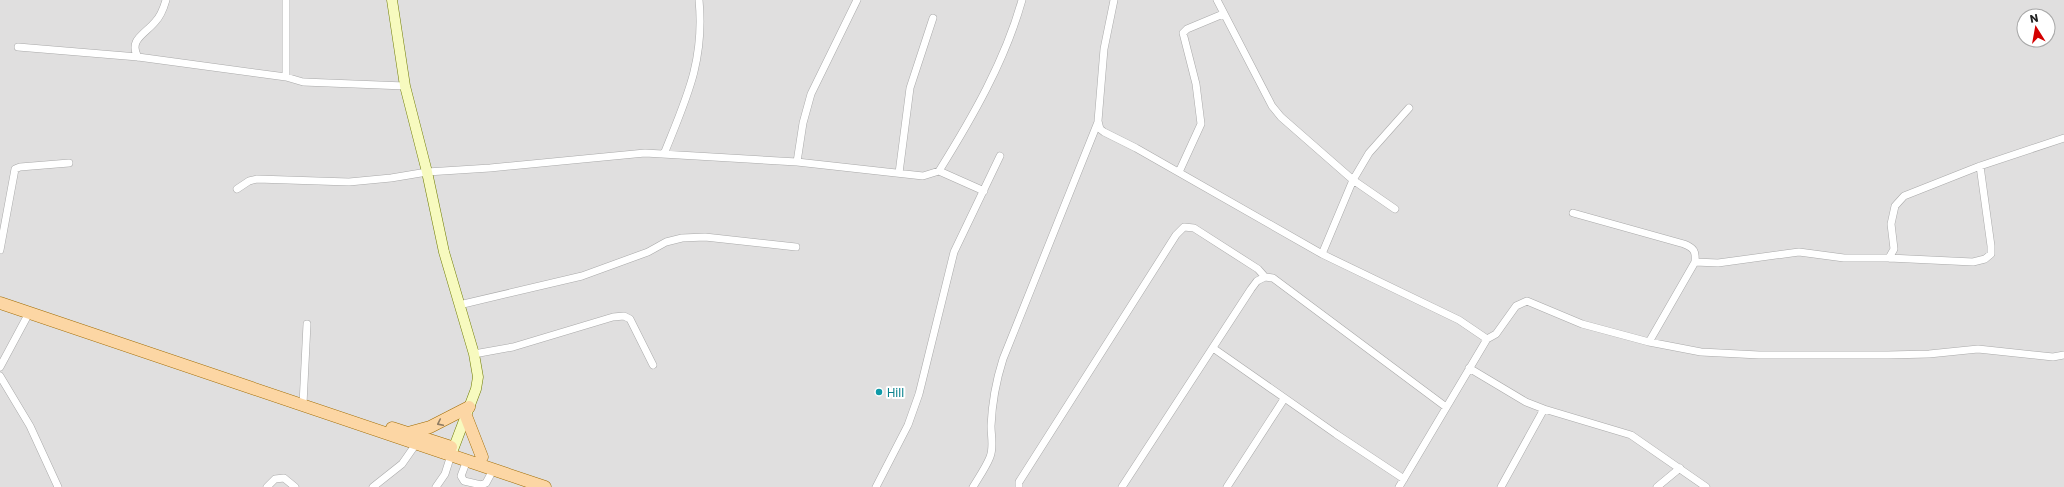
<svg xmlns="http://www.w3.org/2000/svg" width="2064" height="487" font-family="Poppins,sans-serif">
  <rect width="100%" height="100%" fill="#f2efe9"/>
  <!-- residential -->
  <path fill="#e0dfdf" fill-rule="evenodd" d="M0,0H2064V487H0ZM2024,16H2048V40H2024Z"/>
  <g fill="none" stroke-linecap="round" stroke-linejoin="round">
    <defs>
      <path id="minor" d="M1114,0L1104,49L1098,121L1100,129L1104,132L1136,148L1322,254L1459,320L1487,339L1496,334L1516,306L1527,301L1582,324L1649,342L1701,352L1759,355H1888L1929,354L1978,349L2053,357L2064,355
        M1217,0L1272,106L1281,117L1353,180L1395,209
        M18,47L138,57L286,77L303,82L405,86
        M138,57C128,40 145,34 155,22C160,17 164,7 166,0
        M286,77V0
        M664,154C686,99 705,61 699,0
        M797,162L803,123L811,94L857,0
        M939,171L984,191
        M1179,172L1201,124L1196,84L1183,33L1187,29L1223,14
        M899,173L910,88L933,18
        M237,189L249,181L257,179L349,182L391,178L427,172L490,168L645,153L797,162L923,176L939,171C972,118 1005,61 1022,0
        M1573,213L1684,244C1694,248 1696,251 1695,262L1649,342
        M0,250L15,169L20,167L69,163
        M1322,254L1353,180L1369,153L1409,108
        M1889,258L1894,249L1891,224L1895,206L1904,196L1980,166L2064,138
        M1695,262L1718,263L1799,252L1844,258H1889L1973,262L1985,259L1991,254V246L1980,166
        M459,305L582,276L648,252L666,242L682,238L705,237L796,247
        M1213,348L1336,434L1404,479
        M474,354L513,347L613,317L624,316L630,319L653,365
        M0,367L29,313
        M1469,368L1526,402L1544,409L1631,435L1706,487
        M0,376L30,426L58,487
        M303,404L307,324
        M467,460L461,476L464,481L481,485L486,483L493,470
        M267,487L275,479L284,478L295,487
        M373,487L402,464L416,444
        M436,487L445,474L451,455
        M876,487L908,425L919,394L954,252L1000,156
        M973,487C979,477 986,467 990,457C994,447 991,436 991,426C992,403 996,381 1003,359L1098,122
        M1019,487V482L1176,235L1184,227L1194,228L1258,269L1265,277
        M1122,487L1251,289L1257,281L1265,277L1273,278L1446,407
        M1227,487L1284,399
        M1399,487L1487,339
        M1501,487L1544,409
        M1657,487L1680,468"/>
      <path id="secondary" d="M392,0L405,86L427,172L444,252L474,354L478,377L476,389L451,455"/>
      <path id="primary" d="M0,303L545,487
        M466,416L482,457
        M392,428L451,447
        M408,433L430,427L469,407"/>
    </defs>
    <!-- minor casing -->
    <use href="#minor" stroke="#a9a9a9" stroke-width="8"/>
    <!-- secondary casing -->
    <use href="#secondary" stroke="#707d05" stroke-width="11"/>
    <!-- primary casing -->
    <use href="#primary" stroke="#a06b00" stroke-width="13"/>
    <!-- minor -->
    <use href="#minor" stroke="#fff" stroke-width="7"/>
    <!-- secondary -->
    <use href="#secondary" stroke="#f7fabf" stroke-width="10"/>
    <!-- primary -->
    <use href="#primary" stroke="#fcd6a4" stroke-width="12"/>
  </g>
  <!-- one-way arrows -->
  <defs><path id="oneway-chevron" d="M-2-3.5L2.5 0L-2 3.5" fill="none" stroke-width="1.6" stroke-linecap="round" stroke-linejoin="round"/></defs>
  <use stroke="#8f7c63" href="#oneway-chevron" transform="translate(440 423) rotate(154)"/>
  <!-- markers -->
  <circle fill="#0f9aa8" stroke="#fff" stroke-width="1.5" cx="879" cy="392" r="4"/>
  <g text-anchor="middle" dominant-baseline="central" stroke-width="4" stroke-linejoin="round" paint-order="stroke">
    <!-- culture labels -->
    <g font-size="12" fill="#0d838f" stroke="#fff" text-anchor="start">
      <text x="887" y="392">Hill</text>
    </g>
  </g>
  <!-- north arrow -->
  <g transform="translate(2036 28) rotate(349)"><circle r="19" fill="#ffffff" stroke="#a7a7a7"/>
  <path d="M0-3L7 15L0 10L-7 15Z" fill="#d40000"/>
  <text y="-6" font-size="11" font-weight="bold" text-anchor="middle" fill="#222222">N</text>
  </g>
</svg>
